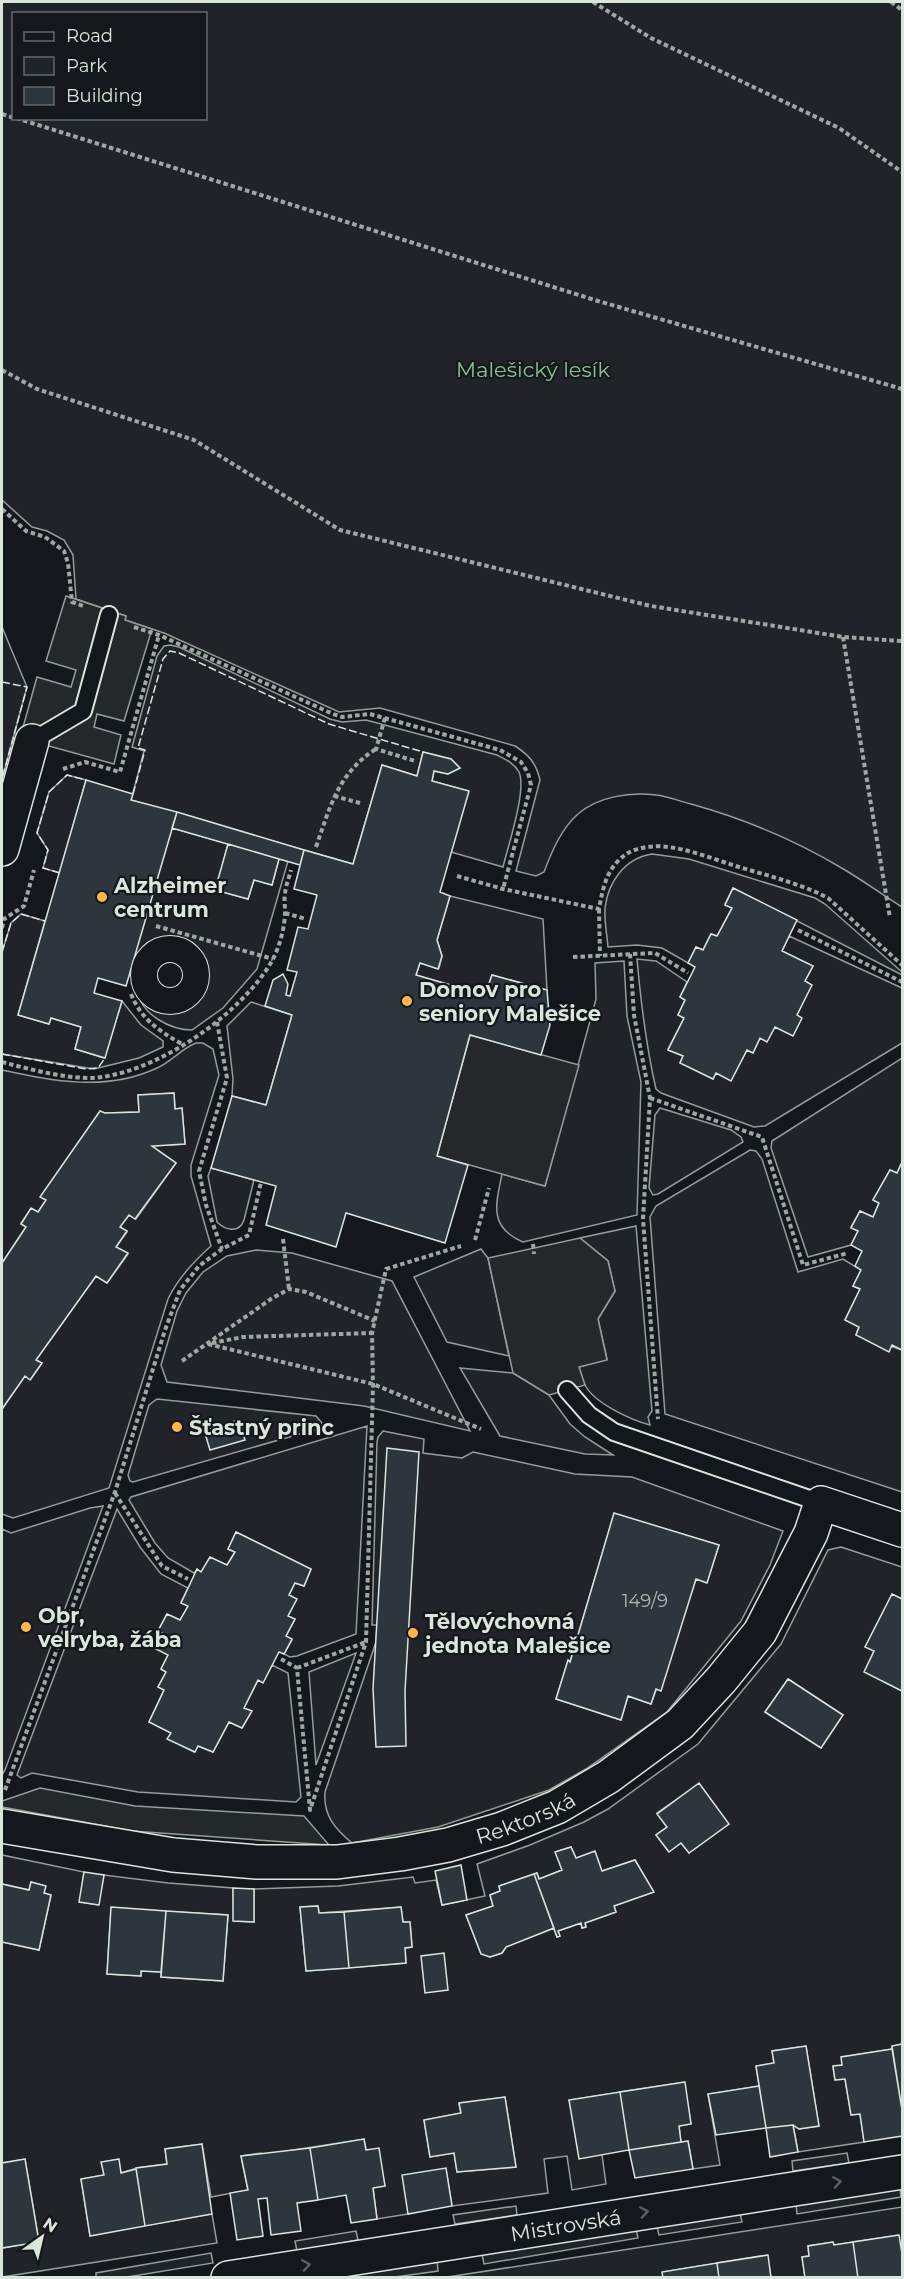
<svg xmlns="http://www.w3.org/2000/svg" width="904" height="2279" font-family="Montserrat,sans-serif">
  <rect width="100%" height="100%" fill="#14181c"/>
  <!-- green -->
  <path fill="#202428" stroke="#939e99" stroke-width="1.5" fill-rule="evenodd" d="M2,2H902V907C883,895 865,882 845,870C797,841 745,819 691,804C679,801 667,796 656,795C630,792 599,796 578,814C561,829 552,851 544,872L536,876L516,871L540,780C536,763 529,755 515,746L380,708L339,712L164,633L125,620L126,616L76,599L73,555L64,540L47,531L32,527L2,500ZM14,14H206V118H14Z
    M2,627L27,687L2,779Z
    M170,645L179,647L330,719L342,722L366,720L497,755C505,759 514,763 519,772C527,790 508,846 503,867L451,852L468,791L432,781L434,771L448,774L460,768L451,759L423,752L417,776L382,765L353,864L131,800L144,751L132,747L157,656L164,646Z
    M67,775L86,780L60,873L43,868L48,850L37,833L49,792Z
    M172,828L228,844L216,890L248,899L254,880L272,885L279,859L288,861L257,969L223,1008L192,1030C171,1030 141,1015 138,991C138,987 140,981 141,977L129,974ZM166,949C177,949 188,953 193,963C216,1011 122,1015 149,959Z
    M652,854L689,859L815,898L825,904L902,972V975L733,888L725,904L732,908L717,936L711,934L703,950L696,947L688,963L662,948L637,945L608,947C607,934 604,920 605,908C608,882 625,858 652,854Z
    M450,896L543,919L547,990L492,975L485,995L416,975L420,963L439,968L442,956L437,940Z
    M21,914L45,921L18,1015L49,1024L51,1018L81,1027L75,1049L104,1058L122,1001L141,1025L163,1041V1047L139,1058L94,1069L2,1054V952L11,923Z
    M789,936L902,988V1043L765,1126L754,1127L661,1093L656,1089C646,1046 641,1004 637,959L656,961L687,982L680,997L685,1000L678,1015L684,1018L668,1049L683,1056L680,1063L713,1079L716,1073L731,1080L747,1050L753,1053L760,1038L767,1041L775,1027L797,1015L811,985L805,981L813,966L782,951Z
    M624,961L627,1016L641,1082L637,1215L523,1242C488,1227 496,1204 502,1174L545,1186L596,999L595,963Z
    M251,1002L292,1015L266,1105L232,1096L233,1079L227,1026Z
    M196,1043H203L213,1049L219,1075L191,1165V1176L211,1246C193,1262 178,1278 168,1299L109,1488L13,1518L2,1514V1409L25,1376L31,1379L42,1363L36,1360L96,1276L107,1283L128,1254L116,1247L127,1232L120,1227L129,1215L136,1219L176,1163L152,1146L185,1144L182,1108L175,1109L174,1093L138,1095L139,1112L105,1113L41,1197L46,1200L38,1212L31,1209L21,1223L26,1227L2,1263V1070C54,1081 106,1092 157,1068C171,1062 182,1048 196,1043Z
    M902,1058V1162L897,1173L890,1170L873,1200L879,1203L873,1217L860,1211L851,1227L858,1231L851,1245L808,1257L771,1148L772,1141Z
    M660,1108L731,1130L741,1137L743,1142L658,1194L653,1195L649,1188L655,1115Z
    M750,1150L756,1151L762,1159L798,1272L843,1259L861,1270L853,1286L860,1289L845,1320L859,1327L856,1335L902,1350V1492L665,1414L650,1217L656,1206Z
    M211,1168L254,1180L244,1220C239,1234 225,1230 217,1222L208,1176Z
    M636,1226L652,1411L648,1417L650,1425C631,1420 594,1403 585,1385C582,1380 581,1372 579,1367L607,1359L598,1319L615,1291L608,1261L580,1238Z
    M481,1249L488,1258L509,1356L447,1342L414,1277Z
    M256,1250L292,1253L392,1281L470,1431L364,1406L167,1382L161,1365L177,1311L186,1293L203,1272L227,1256Z
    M460,1368L513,1373L549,1395L570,1424L585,1437L613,1455L585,1454L500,1436Z
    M157,1399L316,1416L322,1423L317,1429L133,1482L130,1481L128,1475L149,1405Z
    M367,1426L356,1634L297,1656L290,1657L284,1654L292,1640L286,1636L295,1619L288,1616L296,1599L289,1595L295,1583L304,1586L311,1569L236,1532L228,1549L235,1552L227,1565L201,1572L197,1570L194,1573L168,1558L155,1543L129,1500L131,1497Z
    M383,1431L424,1439L423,1453L462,1458L473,1452L575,1474L632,1477L783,1531L770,1565L741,1621L667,1712L586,1769L549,1790L438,1827L352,1843C335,1829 323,1815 325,1792L376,1642L377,1625H372L377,1442L378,1437ZM614,1514L719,1545L707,1582L696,1579L651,1704L628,1696L621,1720L556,1699L568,1661L570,1662Z
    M103,1506L5,1770L2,1775V1529L11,1533L90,1508Z
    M117,1509L140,1547L161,1574L188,1588L181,1602L188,1606L180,1620L167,1614L158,1631L164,1634L168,1655L161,1669L166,1672L158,1687L164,1690L149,1722L171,1733L168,1739L194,1752L198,1746L213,1752L229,1722L242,1728L251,1712L244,1708L258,1680L263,1682L272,1665L288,1673L301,1797L296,1802L138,1792L32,1773L21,1778L17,1775Z
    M841,1547L902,1567V1599L893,1595L866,1647L874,1651L865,1672L902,1691V2044L892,2046V2049L842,2057V2065L833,2067L835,2080L845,2079L851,2115L860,2114L864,2142L798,2152L793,2125L799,2129L819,2126L806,2046L772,2051L774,2063L756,2066L759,2086L708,2094L720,2165L693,2169L688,2141L681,2142L679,2126L691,2124L684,2082L569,2100L602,2155L606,2184L572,2190L567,2156L544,2159L548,2193L452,2206L446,2169L408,2214L377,2219L373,2188L385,2186L366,2150L364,2139L261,2155V2153L241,2156L248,2190L211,2197L202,2144L165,2149L167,2164L137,2168L121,2173L118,2159L102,2162L104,2175L81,2179L90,2235L212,2214L217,2243L2,2277V2248L39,2242L25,2159L2,2163V1942L39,1950L51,1895L44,1893L45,1886L31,1882L29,1890L2,1884V1855L84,1872L80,1902L98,1905L104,1875L168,1883L233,1888L234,1921L254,1922V1889L338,1886L413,1877L415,1883L436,1880L442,1905L485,1896L477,1864L530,1845L584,1822L608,1809L698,1744L781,1644L828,1550ZM788,1679L843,1715L821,1748L765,1712ZM699,1784L689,1853L681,1843L668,1851L656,1835L667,1827L657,1813ZM571,1847L576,1858L602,1871L635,1860L653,1891L614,1906L616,1912L585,1923L586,1927L582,1928L581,1923L558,1931L560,1936L557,1937L554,1928L506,1947L502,1953L490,1957L481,1954L466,1915L493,1906L490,1895L500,1891L499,1886L537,1873L539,1879L562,1870L556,1852ZM318,1906L319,1913L401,1907L403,1922H410L412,1947L405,1948L406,1963L306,1971L300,1907ZM111,1908L228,1915L223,1981L161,1977V1972L141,1971V1976L107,1974ZM505,2097L516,2167L457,2172L454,2153L430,2157L424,2120L461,2113L459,2104Z
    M356,1653L316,1765L309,1672Z
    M847,2153L849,2163L793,2171L792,2161Z
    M900,2188L901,2197L797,2214L796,2204Z
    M516,2206L517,2215L455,2224L453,2215Z
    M902,2207V2254L898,2235L834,2245L833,2242L808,2246L809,2256L802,2257L805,2277H771L767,2255L663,2272V2277L441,2278Z
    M740,2213L742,2222L659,2235L657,2227Z
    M636,2229L638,2238L484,2264L482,2254Z
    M356,2231L358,2240L297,2251L295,2241Z
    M211,2253L213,2263L127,2277H96V2273Z
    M437,2260L438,2271L395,2277L327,2278Z"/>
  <!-- parking -->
  <path fill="#24282b" stroke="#939e99" stroke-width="1.5" d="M66,596L126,616L125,620L152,629L124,721L97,714L94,727L121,735L114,764L20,738L37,677L71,687L76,670L46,661Z
    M470,1035L579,1065L545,1186L437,1156Z
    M580,1238L608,1261L615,1291L598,1319L607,1360L579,1367L585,1385L549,1395L513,1373L488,1258Z
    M40,1788L135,1806L304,1816L329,1845L132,1831L2,1807V1801Z"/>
  <!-- building -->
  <path fill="#2c363c" stroke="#d8e6dc" stroke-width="1.5" d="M423,752L451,759L460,768L448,774L434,771L432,781L469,791L440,892L450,896L437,940L442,956L438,969L420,963L416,975L485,995L492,975L547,990L550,1025L541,1055L470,1035L437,1156L468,1165L445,1243L346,1213L336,1247L266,1225L276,1186L211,1168L232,1096L266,1105L292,1015L265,1006L273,980L283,974L288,984L286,995L290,996L297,972L287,970L298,927L308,929L317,895L294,889L304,850L353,864L382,765L417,776Z
    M86,780L133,794L131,800L177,812L126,986L98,978L94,993L122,1001L105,1058L75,1049L81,1027L51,1018L49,1024L18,1015Z
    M177,812L304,850L300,865L172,828Z
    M228,844L279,859L272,885L254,880L248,899L215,890Z
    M733,888L797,920L782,951L813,966L805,981L812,985L797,1015L802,1018L793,1036L775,1027L767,1042L760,1038L753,1053L747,1050L731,1081L716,1073L713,1079L680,1063L683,1056L668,1050L684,1018L678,1015L685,1000L680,997L695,967L688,963L696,947L703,950L711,934L717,936L732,908L725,905Z
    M174,1093L175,1109L182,1108L185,1144L152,1146L176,1163L135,1219L129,1215L120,1227L127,1231L116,1247L128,1253L107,1283L96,1276L36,1360L42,1363L30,1380L25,1376L2,1409V1263L26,1227L21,1224L31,1208L38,1212L46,1200L40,1197L100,1111L105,1113L139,1112L138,1095Z
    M902,1162V1350L892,1345L889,1352L856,1335L859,1327L845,1320L860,1289L853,1286L861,1270L855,1266L862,1251L851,1245L858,1231L851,1228L860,1211L873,1217L879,1203L873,1200L890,1170L897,1173Z
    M239,1420L245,1440L210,1450L204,1430Z
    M387,1448L419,1452L405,1691L406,1746L376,1747L373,1689Z
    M614,1513L719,1545L707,1583L696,1579L661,1691L656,1689L651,1704L628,1696L621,1720L556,1699L568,1660L570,1662Z
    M236,1532L311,1569L304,1586L295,1583L289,1595L297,1599L288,1616L295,1619L286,1636L292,1639L284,1654L279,1652L263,1683L258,1680L244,1708L252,1711L242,1728L229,1722L213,1752L198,1746L195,1752L167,1739L171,1733L149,1722L164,1690L158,1687L166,1672L161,1669L168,1655L156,1649L164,1634L158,1631L167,1614L180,1620L188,1606L181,1603L197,1569L201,1572L210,1557L227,1565L235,1552L228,1549Z
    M892,1594L902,1599V1691L864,1672L874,1651L865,1647Z
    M788,1679L843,1715L821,1748L765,1712Z
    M699,1783L729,1824L689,1853L681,1843L669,1852L656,1835L667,1827L657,1814Z
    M571,1847L576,1858L595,1851L602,1871L635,1860L654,1892L614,1906L616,1912L585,1923L586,1927L582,1928L581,1923L558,1931L560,1936L557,1937L534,1874L537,1873L539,1879L562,1870L555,1852Z
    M461,1865L467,1900L442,1905L435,1871Z
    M84,1872L104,1875L99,1905L79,1902Z
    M534,1874L554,1928L506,1947L502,1953L490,1957L481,1954L466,1915L493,1906L490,1895L500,1891L499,1886Z
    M31,1882L46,1886L44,1893L51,1895L39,1950L2,1942V1884L29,1890Z
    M233,1888L254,1889V1922L233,1921Z
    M318,1906L319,1913L344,1912L349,1968L306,1971L300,1907Z
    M111,1907L166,1911L161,1972L141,1971V1976L107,1974Z
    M401,1907L403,1922H410L412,1947L405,1948L406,1963L349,1968L344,1912Z
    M166,1911L228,1915L223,1981L161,1977Z
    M444,1953L448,1990L425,1993L421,1956Z
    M902,2044V2110L892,2046Z
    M806,2046L819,2126L799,2129L793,2125L766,2128L756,2066L774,2063L772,2051Z
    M892,2049L902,2110V2136L864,2142L860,2114L851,2115L845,2079L835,2080L833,2066L842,2065L841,2057Z
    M685,2082L691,2124L679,2126L681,2142L629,2150L620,2092Z
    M759,2086L766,2128L716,2135L708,2094Z
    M620,2092L629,2150L579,2159L569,2100Z
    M505,2097L516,2167L457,2172L454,2153L430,2157L424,2120L461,2113L459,2103Z
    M793,2125L798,2152L770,2157L766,2128Z
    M364,2139L366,2150L379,2148L385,2186L373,2188L377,2219L351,2223L346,2195L318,2200L310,2148Z
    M688,2141L693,2169L635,2178L629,2150Z
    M202,2144L212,2214L145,2226L136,2168L167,2164L165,2149Z
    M310,2148L318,2200L297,2203L301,2231L271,2235L267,2198L258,2199L263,2236L237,2240L230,2193L248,2190L241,2156Z
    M25,2159L39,2242L2,2248V2163Z
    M119,2159L121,2173L136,2169L145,2226L90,2236L81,2179L104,2175L101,2162Z
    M446,2168L452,2206L408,2214L402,2175Z
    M899,2235L902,2254V2278H858L853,2242Z
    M833,2242L834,2245L853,2242L858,2278H805L802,2257L809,2256L808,2246Z
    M768,2255L771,2278H719L717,2263Z
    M717,2263L719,2278H663L662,2272Z"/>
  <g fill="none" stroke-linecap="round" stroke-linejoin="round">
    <defs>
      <path id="service" d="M32,741L83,711L109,615
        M567,1390L589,1415L614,1432L821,1503"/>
      <path id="pedestrian" d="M144 975a26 26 0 1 1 52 0a26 26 0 1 1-52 0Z"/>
      <g id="minor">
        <path d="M2,849L32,741"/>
        <path id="s1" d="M2,1826L173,1855L257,1862H337L400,1854L448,1845L502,1829L557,1807L608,1777L680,1724L721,1680L760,1632L811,1533L821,1503L902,1530"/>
        <path id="s2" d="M228,2278L902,2172"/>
      </g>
    </defs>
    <!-- service casing -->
    <use href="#service" stroke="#d8e6dc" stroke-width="20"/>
    <!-- pedestrian casing -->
    <use href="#pedestrian" stroke="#d8e6dc" stroke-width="28"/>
    <!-- minor casing -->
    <use href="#minor" stroke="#d8e6dc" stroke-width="36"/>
    <!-- path -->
    <path stroke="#9da8a2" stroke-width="4" stroke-dasharray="4.5 3" stroke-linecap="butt" d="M593,2L651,38L839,128L902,172
      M891,2L902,10
      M2,114L14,118
      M16,118L598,301L902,389
      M2,370L37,389L194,440L340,530L651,606L843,637L902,641
      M2,509L26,531L45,537L64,551L68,563L72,602L83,606
      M134,627L159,635L333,714L342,717L370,714L500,750L521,762L528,773L531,785L503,889
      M843,637L890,918
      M385,718L376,749L415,761
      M63,769L85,762L120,772L159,635
      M334,796L360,803
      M316,847C330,807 338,773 376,749
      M457,876L503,889L599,909C603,887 607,866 628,853C639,847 655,845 668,847C692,850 716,860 739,867C766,875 793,882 818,893L828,898L902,965
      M599,909L600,956
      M285,913L306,919
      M156,926L273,959
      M2,928L4,919L24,906L34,870
      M798,930L902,982
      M630,954L634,1015L650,1098L643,1219L658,1419
      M573,957L655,953L688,973
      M131,994C141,1019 159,1031 182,1044
      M217,1022L227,1078L199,1171L206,1205L222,1249
      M2,1062C29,1069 58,1077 87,1078C151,1078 243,1014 273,959C280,945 285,927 285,911C285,905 284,899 285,893C286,885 289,878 291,870
      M650,1098L762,1137L803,1265L848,1253
      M283,1239L289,1289
      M475,1240L489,1188
      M533,1244L534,1254
      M212,1343L243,1337L372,1333
      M208,1344L373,1384L481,1429
      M182,1361L271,1299L289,1289L306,1292L375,1321
      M115,1493L162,1566L188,1579
      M281,1659L297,1668L310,1810L366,1642L373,1384L372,1333L386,1269L461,1246
      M297,1668L366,1642
      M5,1790L115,1492L165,1330L180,1290L199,1266L222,1249L249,1235L261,1182"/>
    <!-- service -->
    <use href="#service" stroke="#14181c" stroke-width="16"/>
    <!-- pedestrian -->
    <use href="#pedestrian" stroke="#14181c" stroke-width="26"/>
    <!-- minor -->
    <use href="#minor" stroke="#14181c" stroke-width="33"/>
    <!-- fence -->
    <path stroke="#d8e6dc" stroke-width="1.5" stroke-dasharray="8 3" stroke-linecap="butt" d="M2,682L27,687L2,779
      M133,794L145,750L138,748L163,659L170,651L179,653L329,724L423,752
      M60,873L43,868L48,850L37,833L49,792L67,775L86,780
      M2,952L11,923L21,914L45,921
      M2,1054L86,1069L98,1068L105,1058"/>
  </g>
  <!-- one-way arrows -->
  <defs><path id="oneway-chevron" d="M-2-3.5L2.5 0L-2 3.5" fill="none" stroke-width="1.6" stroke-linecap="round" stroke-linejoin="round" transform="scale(1.5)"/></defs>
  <g stroke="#59605f">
    <use href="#oneway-chevron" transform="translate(837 2182) rotate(-9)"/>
    <use href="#oneway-chevron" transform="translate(644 2212) rotate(-9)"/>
    <use href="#oneway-chevron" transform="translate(306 2265) rotate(-9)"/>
  </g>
  <!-- markers -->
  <g fill="#ffb74d" stroke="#14181c" stroke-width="2">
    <circle cx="102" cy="897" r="6"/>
    <circle cx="407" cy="1001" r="6"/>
    <circle cx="177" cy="1427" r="6"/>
    <circle cx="26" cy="1627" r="6"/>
    <circle cx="413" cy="1633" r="6"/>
  </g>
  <g text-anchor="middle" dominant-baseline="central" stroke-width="4.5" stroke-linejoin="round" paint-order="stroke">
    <!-- number labels -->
    <g font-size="18" fill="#adbab4">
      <text x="645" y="1601">149/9</text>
    </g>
    <!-- park labels -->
    <g font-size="21" fill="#8ac095" stroke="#14181c">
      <text x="533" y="369">Malešický lesík</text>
    </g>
    <!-- poi labels -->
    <g font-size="21" font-weight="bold" fill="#d8e6dc" stroke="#14181c" text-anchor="start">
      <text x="114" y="885">Alzheimer<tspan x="114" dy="24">centrum</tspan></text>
      <text x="419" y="989">Domov pro<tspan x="419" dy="24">seniory Malešice</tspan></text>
      <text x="189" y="1427">Šťastný princ</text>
      <text x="38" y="1615">Obr,<tspan x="38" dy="24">velryba, žába</tspan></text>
      <text x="425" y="1621">Tělovýchovná<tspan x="425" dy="24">jednota Malešice</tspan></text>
    </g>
    <!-- street labels -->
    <g font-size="21" fill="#d8e6dc" stroke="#14181c">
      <text stroke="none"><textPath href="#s1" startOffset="532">Rektorská</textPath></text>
      <text stroke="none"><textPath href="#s2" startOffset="342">Mistrovská</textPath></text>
    </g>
  </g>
  <!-- border -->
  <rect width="904" height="2279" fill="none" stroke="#d8e6dc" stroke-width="6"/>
  <!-- legend -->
  <rect x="12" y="12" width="195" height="108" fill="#14181c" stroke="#626a69" stroke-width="1.5"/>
  <rect x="24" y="32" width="30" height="9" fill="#14181c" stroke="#626a69" stroke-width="1.5"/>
  <text x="66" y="42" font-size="18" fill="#d8e6dc">Road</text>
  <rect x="24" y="57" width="30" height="18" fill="#202428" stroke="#626a69" stroke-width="1.5"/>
  <text x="66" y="72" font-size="18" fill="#d8e6dc">Park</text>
  <rect x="24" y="87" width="30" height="18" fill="#2c363c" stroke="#626a69" stroke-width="1.5"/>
  <text x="66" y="102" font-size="18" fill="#d8e6dc">Building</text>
  <!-- north arrow -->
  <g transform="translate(42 2237) rotate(34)" stroke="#14181c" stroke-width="4.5" paint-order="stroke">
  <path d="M0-4.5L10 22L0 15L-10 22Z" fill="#d8e6dc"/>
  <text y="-9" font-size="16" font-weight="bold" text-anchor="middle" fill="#d8e6dc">N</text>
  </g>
</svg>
